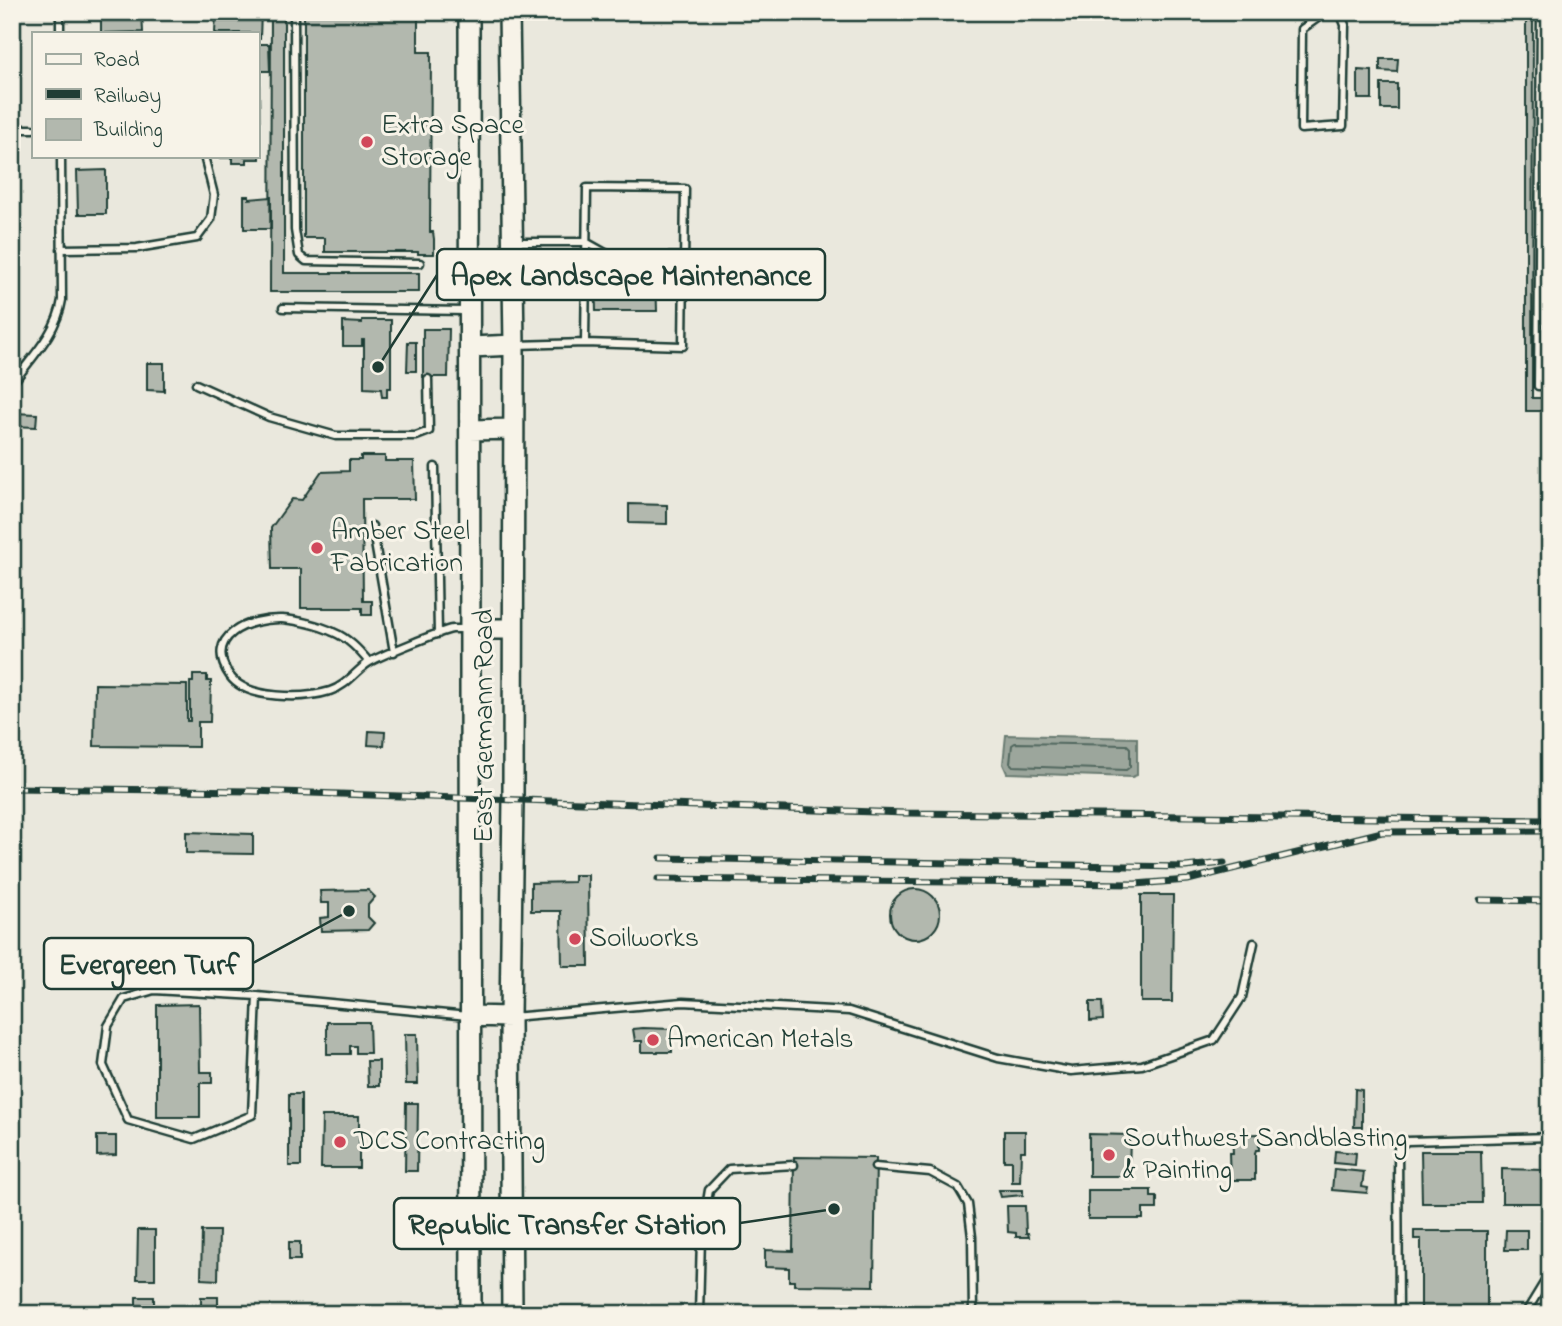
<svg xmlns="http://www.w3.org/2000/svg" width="1562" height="1326" font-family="'Indie Flower',sans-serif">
  <rect width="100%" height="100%" fill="#eae8dd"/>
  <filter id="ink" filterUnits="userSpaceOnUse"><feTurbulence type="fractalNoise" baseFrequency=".0143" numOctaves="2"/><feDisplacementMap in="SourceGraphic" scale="14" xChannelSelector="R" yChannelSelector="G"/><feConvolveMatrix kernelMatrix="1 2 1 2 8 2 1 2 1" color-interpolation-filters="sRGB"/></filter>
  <g filter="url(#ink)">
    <!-- water -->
    <path fill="#9ca69c" stroke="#6a7c72" stroke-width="2" d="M1006,735L1137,738V775L1132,777L1007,773L1003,764Z"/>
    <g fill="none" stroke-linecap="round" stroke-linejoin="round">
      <!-- shore -->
      <path stroke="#51675e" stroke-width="2" d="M1015,743L1127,745L1130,748V767L1126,770L1013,766L1010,763L1012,745Z"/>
    </g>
    <!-- building -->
    <path fill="#b2b8ae" stroke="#1f3d34" stroke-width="2" d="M101,12H142L143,32L101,33Z
      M216,12H261L260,39H257V33H215Z
      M271,12H284V273H419V292H270Z
      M304,12H418V52H431L430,232H433L434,239V254H418V252H325V238H304Z
      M1526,12H1533L1532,398H1550V411H1526Z
      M257,44H269L270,71H257Z
      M1380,59H1398L1397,72L1380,71Z
      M1358,70L1372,71V99H1358Z
      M257,74H259L260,159H247V163H232V158H218V156H257Z
      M1381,84H1397V109H1381Z
      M106,170V214H78L77,171Z
      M244,196H249V199L271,197V229H244Z
      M656,276L657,311H596L595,277Z
      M362,320H391V388H387V397H382L381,389L364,388V340H362V346H343V322L362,323Z
      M423,329H449L448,377H423Z
      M408,342H416V371H407Z
      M147,363H164V391L147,390Z
      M12,413L37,414L36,427L12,426Z
      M361,456H385V461H414L415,499H362L363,601H372V615H362V608H301V569H272L271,528L292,499L302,500L321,472L349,471V460H361Z
      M629,504L667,505V524L629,523Z
      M193,675H207V681H211L210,722H198V747L94,746L95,684L187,685V721H190V682H193Z
      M369,731L385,732L384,746L368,745Z
      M186,832L253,834V854L186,853Z
      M574,875H588L589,966H562L561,911H531V883L574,882Z
      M890 914a25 25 0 1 1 50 0a25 25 0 1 1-50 0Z
      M368,890L375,897L368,905V917L374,923L368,930L321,931L320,918L329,917V903H321L320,891Z
      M1141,895H1173L1172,1002H1141Z
      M1090,1002H1102L1103,1020L1090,1021Z
      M199,1004L200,1072H212V1083H200V1117H157V1005Z
      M327,1022H369L370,1053H356V1046H350V1054H327Z
      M643,1028L672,1029V1052H642V1041H635L633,1029Z
      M405,1034H417L418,1084H406Z
      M367,1061H379V1086H368Z
      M1355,1089L1362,1090V1127H1354Z
      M289,1094H301V1166H289Z
      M406,1103H418L417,1171H405Z
      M322,1116H359V1168H321Z
      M1004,1131H1025V1151H1021L1020,1182H1012V1161H1004Z
      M1089,1134L1130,1135L1129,1176H1089Z
      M1259,1134V1150H1256L1255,1153V1180H1230L1229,1153H1233L1232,1135Z
      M97,1136H116V1155L97,1156Z
      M1335,1151L1356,1153L1355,1165L1334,1163Z
      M1421,1151H1481L1482,1203H1422Z
      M794,1157L876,1158L874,1286L794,1285V1281H789V1268L765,1267V1250L793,1251Z
      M1334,1169L1364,1172L1362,1187L1368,1188L1367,1193L1332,1190Z
      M1502,1169L1543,1170L1542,1203H1502Z
      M999,1190H1023V1195L1001,1197Z
      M1088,1190H1151V1197H1157V1209H1143V1219H1088Z
      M1007,1206H1025L1026,1233H1028L1029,1237H1016V1233L1008,1232Z
      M138,1230H155V1279H137Z
      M1506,1230H1527V1250H1505Z
      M202,1231H219L218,1280L201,1279Z
      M1414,1231H1487V1314H1421V1239H1414Z
      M289,1242H300V1260H289Z
      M136,1297H154V1314H136Z
      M201,1297H218V1314H201Z"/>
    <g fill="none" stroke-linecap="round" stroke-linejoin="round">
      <defs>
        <path id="service" d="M60,12V33
          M294,12L295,230L299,255L306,261L420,263
          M1326,12L1302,29L1301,129L1343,126L1345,25L1340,12
          M1541,12L1538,386H1550
          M12,129H33
          M514,242H586L611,256L684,257
          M61,249L137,248L197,238L211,219L214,195L204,156
          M283,308L465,311
          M516,345L585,343L683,346L685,189L587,188L585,343
          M12,384C31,358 57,333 62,300L61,156
          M196,384L269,417L336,436H416L429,431L428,379
          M435,467L438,634
          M372,526L394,652
          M369,662C359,650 348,638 333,632C319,625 297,620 282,619C249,618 202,636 230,676C247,700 304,699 330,691C346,686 355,672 368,663C377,657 441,631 452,629C457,629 463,629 468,629
          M257,996L252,1115L194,1139L128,1120L103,1065L108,1026L124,999L154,990L257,996L468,1016
          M512,1017L683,1002L849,1011L998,1058L1071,1071L1142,1065L1214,1040L1242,997L1254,943
          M875,1167L930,1172L958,1187L968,1204L972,1237L973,1314
          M514,1311L665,1312V1314
          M699,1314L701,1237L709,1190L729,1169L794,1165
          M1399,1314L1398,1148L1407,1141L1550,1137
          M1525,1314L1550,1273"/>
        <path id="secondary" d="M469,12L471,1314
          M509,12L514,345L513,799L510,1017L512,1314
          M471,347L514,345
          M470,430L513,429
          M470,629H513
          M470,1016L510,1017"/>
      </defs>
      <!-- service casing -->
      <use href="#service" stroke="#1f3d34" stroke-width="11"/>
      <!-- secondary casing -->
      <use href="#secondary" stroke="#1f3d34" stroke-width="24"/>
      <!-- service -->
      <use href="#service" stroke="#f7f3e8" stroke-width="6"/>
      <!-- secondary -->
      <use href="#secondary" stroke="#f7f3e8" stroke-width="19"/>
      <defs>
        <path id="rail" d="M12,788L251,791L906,813L1550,820
          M661,858L1185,867L1224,863
          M658,879L1135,884L1188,880L1382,832L1550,831
          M1480,900L1550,901"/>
      </defs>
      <!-- rail casing -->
      <use href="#rail" stroke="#1f3d34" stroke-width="7"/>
      <!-- rail -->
      <use href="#rail" stroke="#f7f3e8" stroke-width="4.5" stroke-dasharray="13" stroke-linecap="butt"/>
    </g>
  </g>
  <!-- markers -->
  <g fill="#d1495b" stroke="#f7f3e8" stroke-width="2.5">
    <circle cx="367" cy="142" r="7"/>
    <circle cx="317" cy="548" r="7"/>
    <circle cx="575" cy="939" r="7"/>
    <circle cx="653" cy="1040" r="7"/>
    <circle cx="340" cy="1142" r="7"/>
    <circle cx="1109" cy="1155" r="7"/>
  </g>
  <g text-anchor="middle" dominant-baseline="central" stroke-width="6" stroke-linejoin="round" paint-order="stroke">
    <!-- poi labels -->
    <g font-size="28" fill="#1f3d34" stroke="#f7f3e8" text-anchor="start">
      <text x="381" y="126">Extra Space<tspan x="381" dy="32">Storage</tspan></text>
      <text x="331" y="532">Amber Steel<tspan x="331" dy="32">Fabrication</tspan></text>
      <text x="589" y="939">Soilworks</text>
      <text x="667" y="1040">American Metals</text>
      <text x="1123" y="1139">Southwest Sandblasting<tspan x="1123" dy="32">&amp; Painting</tspan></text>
      <text x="354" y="1142">DCS Contracting</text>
    </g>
    <!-- street labels -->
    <g font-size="28" fill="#1f3d34" stroke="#f7f3e8">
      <text transform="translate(485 726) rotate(-90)">East Germann Road</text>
    </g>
  </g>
  <!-- callouts -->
  <path fill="none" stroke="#1f3d34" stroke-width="2.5" d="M378 367L437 275M349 911L253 963M834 1209L740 1223"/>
  <g fill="#1f3d34" stroke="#f7f3e8" stroke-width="2.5">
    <circle cx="378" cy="367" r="7"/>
    <circle cx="349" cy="911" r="7"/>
    <circle cx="834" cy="1209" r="7"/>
  </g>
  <g fill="#f7f3e8" stroke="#1f3d34" stroke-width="2.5">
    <rect x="437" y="249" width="388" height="51" rx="7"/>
    <rect x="44" y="938" width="209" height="51" rx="7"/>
    <rect x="394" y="1198" width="346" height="51" rx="7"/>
  </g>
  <g font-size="30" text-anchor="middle" font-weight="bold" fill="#1f3d34">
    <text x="631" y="285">Apex Landscape Maintenance</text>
    <text x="149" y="974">Evergreen Turf</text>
    <text x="567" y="1234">Republic Transfer Station</text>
  </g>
  <!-- margin -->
  <rect width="1562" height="1326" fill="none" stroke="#f7f3e8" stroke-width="42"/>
  <rect x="21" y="21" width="1520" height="1284" fill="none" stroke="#1f3d34" stroke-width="2.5" filter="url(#ink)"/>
  <!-- legend -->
  <rect x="32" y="32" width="228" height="126" fill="#f7f3e8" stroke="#a1aaa0" stroke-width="2"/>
  <rect x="46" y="54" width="35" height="10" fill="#f7f3e8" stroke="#a1aaa0" stroke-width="2"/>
  <text x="94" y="66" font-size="21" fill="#1f3d34">Road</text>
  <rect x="46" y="89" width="35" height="10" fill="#1f3d34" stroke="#a1aaa0" stroke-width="2"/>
  <text x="94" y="102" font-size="21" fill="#1f3d34">Railway</text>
  <rect x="46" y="119" width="35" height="21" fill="#b2b8ae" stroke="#a1aaa0" stroke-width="2"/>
  <text x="94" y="136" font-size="21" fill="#1f3d34">Building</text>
</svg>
